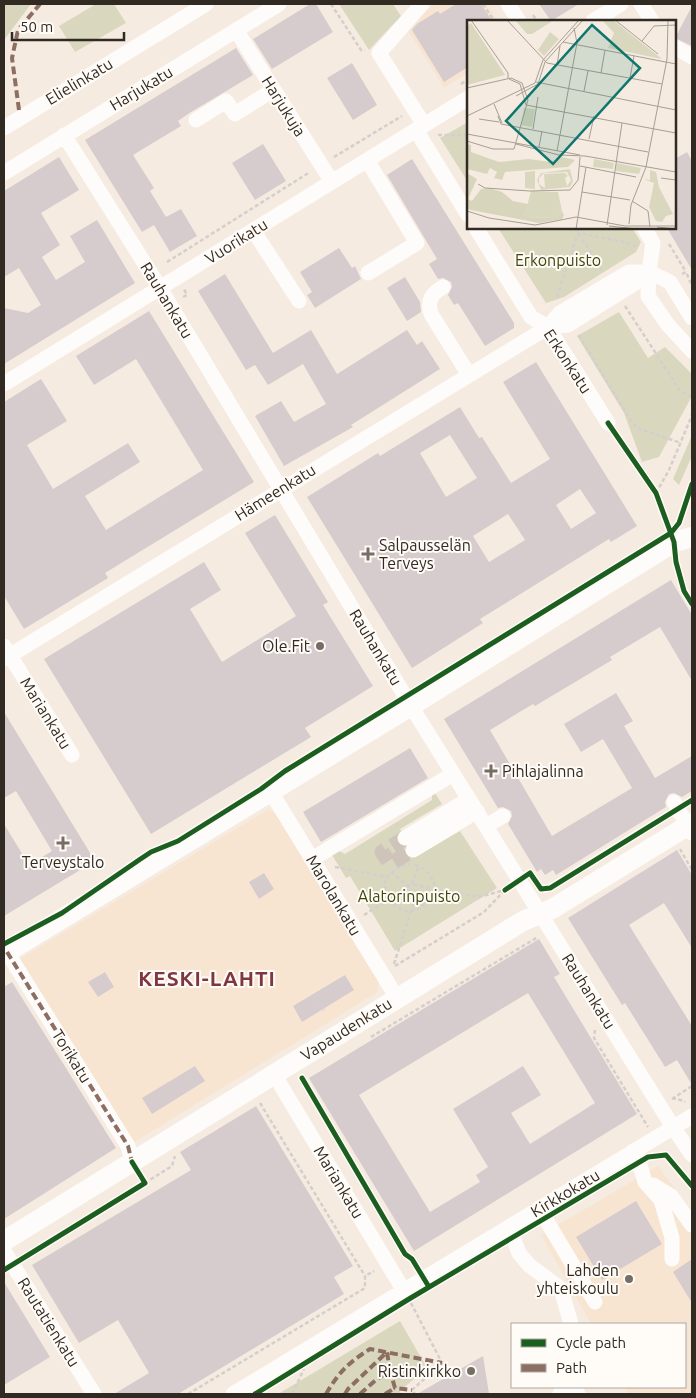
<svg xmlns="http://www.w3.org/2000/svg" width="696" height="1398" font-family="Ubuntu,sans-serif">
  <rect width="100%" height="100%" fill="#f6ebe0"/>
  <!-- built -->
  <path fill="#f7e5d2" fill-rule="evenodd" d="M436,4H487L498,21H468V73L444,88L404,24Z
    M269,809L279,818L379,980L378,989L376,993L128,1146L13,963ZM264,873L274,889L259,899L249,882ZM105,972L114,987L98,997L88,982ZM345,975L354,990L303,1021ZM195,1066L204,1081L151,1113L143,1099Z
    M658,1166L692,1212V1394H629L625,1387H685V1324H591L541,1235Z"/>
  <!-- green -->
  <path fill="#d9d8bf" d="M96,4H114L126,23L75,52L59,26Z
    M339,4H393L401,16L369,50Z
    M468,122V182L440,138Z
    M498,228H632L641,242L636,252L564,297L546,303Z
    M619,312L648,358L665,347L692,374V396L659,457L642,462L624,413L577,336Z
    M692,435V456L679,485L673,479Z
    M435,793L442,804L400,829L417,856L460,831L497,888L395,951L350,876L346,878L332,855L339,851L345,854L432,800V795Z
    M400,1321L427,1368L400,1391L401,1394H278Z"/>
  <!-- forest -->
  <path fill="#d7d6bd" d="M4,4H31L4,40Z"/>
  <!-- building -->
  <path fill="#d7cccd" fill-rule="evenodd" d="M310,4H316L333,32L272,69L253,39Z
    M456,4H481L492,21H468V67L444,82L412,30L417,24L438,11L440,14Z
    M539,4H579L551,21Z
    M692,6V46L675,38Z
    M236,48L253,75L191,112L178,121L181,126L133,155L154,188L150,191L166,217L181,209L197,236L170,252L154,225L142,232L85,140Z
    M352,63L377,105L353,120L327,78Z
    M263,144L286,181L255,200L232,163Z
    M687,152L692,161V270L667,228H675V159Z
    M59,157L79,190L41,213L60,245L42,257L56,280L85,262L70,236L97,220L135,283L4,364V308L28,313L41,305L19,268L4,277V191Z
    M412,159L514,323V328L485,346L458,303L454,305L448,295L452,287L451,282L443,278L438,279L429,264L437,259L387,175Z
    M339,248L352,268L355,266L361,279L315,308L307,295L312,292L300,272Z
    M225,274L273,353L311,330L337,374L407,330L417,345L422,341L440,369L351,425L353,427L284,466L255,416L281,401L294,422L326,404L303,364L268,385L255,365L246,370L198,291Z
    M405,277L420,302L421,312L407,321L387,288Z
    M149,311L254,482L105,573L108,578L24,629L4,596V402L41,379L67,421L27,445L53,489L128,443L140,462L85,496L106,530L203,470L136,359L94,385L76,356Z
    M536,362L637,526L611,542L609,539L480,619L483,623L412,668L307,497L378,453L380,456L460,407L479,438L482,437L511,483L550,459L503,382ZM450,435L477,478L446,497L420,453ZM580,489L596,513L571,529L556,505ZM508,514L525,540L489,562L473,536Z
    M275,515L328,602L323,605L373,686L305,728L311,737L151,834L44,659L204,562L221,590L190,609L222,662L296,616L245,533Z
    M671,580L692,615V681L660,627L610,657L612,660L535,706L533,704L490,730L552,836L632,788L603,739L581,752L564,724L616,693L633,721L624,726L655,778L692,756V791L682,797L674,793L669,794L665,802L666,807L556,875L553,870L545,875L541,869L537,872L508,824L512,816L511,811L503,807L498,808L444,719Z
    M4,712L95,861L4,916V824L29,865L52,851L16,791L4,798Z
    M410,748L428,778L321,842L303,812Z
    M677,850L692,875V948L664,903L629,925L692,1026V1085L677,1060L665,1067L625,1003L622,1005L568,918Z
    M264,873L274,889L259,899L249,882Z
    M539,939L560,974L554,977L637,1114L414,1251L309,1078ZM528,993L595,1103L530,1144L511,1113L541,1095L523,1066L453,1109L488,1167L476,1175L480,1182L430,1212L359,1095Z
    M105,972L114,987L98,997L88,982Z
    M345,975L354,990L302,1022L293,1006Z
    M12,982L116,1148L4,1219V987Z
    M195,1066L205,1081L152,1114L142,1098Z
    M256,1106L353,1266L334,1277L344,1294L178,1394H114L149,1373L118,1320L79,1343L32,1265L191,1170L180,1152Z
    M636,1201L662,1244L602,1280L576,1237Z
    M692,1259V1303L673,1272Z
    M4,1282L50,1357L4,1385Z
    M483,1356L489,1394H417Z"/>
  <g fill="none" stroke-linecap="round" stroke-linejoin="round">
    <!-- minor-tunnel -->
    <path stroke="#cfc4ba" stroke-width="15" stroke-dasharray="15 8" stroke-linecap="butt" d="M405,838L382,852L390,864L413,850"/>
    <!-- path -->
    <path stroke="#d4cfcc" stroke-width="2.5" stroke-dasharray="4 2.5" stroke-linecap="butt" d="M331,4L361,50H365
      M483,4L494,21
      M533,15L537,21
      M461,84L468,79
      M438,135H468
      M334,157L402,116
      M575,228L603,272
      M669,244L686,272
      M167,262L310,172
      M682,274L686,272L692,286
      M183,297L187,295L184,289
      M557,297L578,233L624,242L638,247
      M625,306L681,392L692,397
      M579,335L628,416L637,428L681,443
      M656,493L669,470L692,415
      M680,849L692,870
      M415,865C426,868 435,879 435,890L479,897L505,890
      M335,867L387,877C393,870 401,866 410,864
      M391,872L409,887L414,910
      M412,884L419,866
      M364,915L412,884L435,890C423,912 405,920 388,898L384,884L387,877
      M394,964L411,911
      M395,966L484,912L505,890
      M320,994L316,997L324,1010
      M595,1030L594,1038L648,1127
      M371,1037L538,937
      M672,1098L684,1101L685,1102
      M672,1099L692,1086
      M260,1103L365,1276
      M145,1183L172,1166L175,1156
      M411,1303L442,1363L412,1390L415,1394
      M188,1394L365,1288V1276L374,1271
      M292,1394L304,1369"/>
    <!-- minor -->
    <path stroke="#fefcfa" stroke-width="15" d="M422,4L379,53L424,125
      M508,4L519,21
      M641,4L652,21
      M593,21L621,4
      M236,30L332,182
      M675,47L692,57
      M196,120L226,101L235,114L273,90
      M4,128L206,4
      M416,130L468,215
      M64,135L160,288L411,706L673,1127L692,1155
      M367,160L417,243L368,273
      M4,173L279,4
      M476,228L531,317L548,327L608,423
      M644,228L653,243L649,272L648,296L668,325L692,351
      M253,230L299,301
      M443,287C431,294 427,301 431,314L469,375
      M548,327L568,325L634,284L649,272
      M4,384L468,98
      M4,646L72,755
      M4,659L548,327L560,313L629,272H649L670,282L692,318
      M271,792L397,998
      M674,802L692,833
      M486,826L503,816
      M405,838L469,799
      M413,850L477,811
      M312,859L453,774
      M7,952L128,1146L132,1162
      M274,1074L404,1291
      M633,1151L639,1162L645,1182L661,1200L672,1238V1259
      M653,1185L671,1196L692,1225
      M539,1208L595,1302
      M509,1227L519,1253L529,1265L561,1289L571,1324
      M4,1251L94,1394
      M574,1387L578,1394
      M233,1394L692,1116
      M560,1394L564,1387"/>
    <!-- major -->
    <path stroke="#fefcfa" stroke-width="20" d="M4,954L411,706L674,542L692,537
      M4,1241L523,921L552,909L692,823"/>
    <!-- quiet -->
    <path stroke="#8d6e63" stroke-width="4" stroke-dasharray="8 4" stroke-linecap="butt" d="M19,110L12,58L18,30L40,4
      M7,952L128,1146L132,1162
      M326,1394C339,1372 348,1363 370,1349L442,1363
      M345,1394L348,1389L387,1352L390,1371
      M360,1394L377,1379L390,1371L395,1388L412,1390
      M385,1394L395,1388"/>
    <defs>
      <path id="cycleway" d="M608,423L656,493L674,542L676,562L684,591L692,604
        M505,890L530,873L541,889L550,888L692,800
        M4,944L62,913L139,860L151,852L178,841L261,789L285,771L671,533L679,523L692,484
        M302,1078L405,1254L412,1259L429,1287
        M4,1270L145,1183L132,1162
        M255,1394L409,1299L648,1157L666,1155L692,1186"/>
    </defs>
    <!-- cycleway casing -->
    <use href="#cycleway" stroke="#fffbf7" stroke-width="8"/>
    <!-- cycleway -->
    <use href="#cycleway" stroke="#1b5e20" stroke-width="5"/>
  </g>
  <!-- markers -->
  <g fill="#766e65" stroke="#fffbf7" stroke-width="2">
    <path d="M365.5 546.5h5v5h5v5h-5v5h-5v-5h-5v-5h5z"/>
    <circle cx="320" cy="646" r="5"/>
    <path d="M488.5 763.5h5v5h5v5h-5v5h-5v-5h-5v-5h5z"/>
    <path d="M60.5 835.5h5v5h5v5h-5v5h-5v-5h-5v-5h5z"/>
    <circle cx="629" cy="1279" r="5"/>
    <circle cx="471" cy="1371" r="5"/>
  </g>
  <g text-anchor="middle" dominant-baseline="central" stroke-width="4" stroke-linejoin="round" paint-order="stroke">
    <!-- street labels -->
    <g font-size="16" fill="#312a23" stroke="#fffbf7">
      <text transform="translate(79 81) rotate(-31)">Elielinkatu</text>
      <text transform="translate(141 88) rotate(-31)">Harjukatu</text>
      <text transform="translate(284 106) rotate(58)">Harjukuja</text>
      <text transform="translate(236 241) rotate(-32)">Vuorikatu</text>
      <text transform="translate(167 300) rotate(59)">Rauhankatu</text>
      <text transform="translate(568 361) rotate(57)">Erkonkatu</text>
      <text transform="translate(275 492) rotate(-32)">Hämeenkatu</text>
      <text transform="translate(376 647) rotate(59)">Rauhankatu</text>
      <text transform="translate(46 713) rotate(58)">Mariankatu</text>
      <text transform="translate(334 895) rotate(59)">Marolankatu</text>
      <text transform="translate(589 991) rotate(58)">Rauhankatu</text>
      <text transform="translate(346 1029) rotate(-32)">Vapaudenkatu</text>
      <text transform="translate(72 1056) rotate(58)">Torikatu</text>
      <text transform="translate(339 1182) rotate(59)">Mariankatu</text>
      <text transform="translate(565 1193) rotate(-31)">Kirkkokatu</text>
      <text transform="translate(49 1322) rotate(58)">Rautatienkatu</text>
    </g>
    <!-- park labels -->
    <g font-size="16" fill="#3f460a" stroke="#fffbf7">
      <text x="558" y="260">Erkonpuisto</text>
      <text x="409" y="896">Alatorinpuisto</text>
    </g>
    <!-- poi labels -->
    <g font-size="16" fill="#312a23" stroke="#fffbf7" text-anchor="end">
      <text x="379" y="545" text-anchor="start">Salpausselän<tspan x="379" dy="18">Terveys</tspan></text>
      <text x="310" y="646">Ole.Fit</text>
      <text x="502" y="771" text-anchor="start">Pihlajalinna</text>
      <text x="63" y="862" text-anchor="middle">Terveystalo</text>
      <text x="619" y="1270">Lahden<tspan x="619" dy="18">yhteiskoulu</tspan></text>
      <text x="461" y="1371">Ristinkirkko</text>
    </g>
    <!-- district labels -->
    <g font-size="21" font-weight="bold" letter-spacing="1" fill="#7e363f" stroke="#fffbf7">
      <text x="207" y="978">KESKI-LAHTI</text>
    </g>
  </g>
  <!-- overview -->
  <g transform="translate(467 20)">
    <rect width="209" height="209" fill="#f6ebe0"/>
    <path d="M48,0H87L65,14H60ZM135,0H146L195,39L141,28L147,13ZM4,3L37,53L38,55L0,65V6ZM83,12L92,19L77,36L71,30ZM57,88L68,89L65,107L54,105ZM127,139L147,143L146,149L126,147ZM149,143L174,148L172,154L149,151ZM103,149L106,161L103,167L74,170L70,160L74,153ZM100,152L104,160L100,166L98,158L101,156L98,153L77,154L78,168L72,164V158L77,153ZM183,150L189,152L192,167L206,194L199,196L195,202L189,201L182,187L187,163L177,159L183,160ZM68,151V169L58,168V152ZM64,171L91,172L95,191L90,198L57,197Z" fill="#d9d8bf" fill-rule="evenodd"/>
    <path d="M0,124L4,125V132L32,142L62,139L83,142L95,137L108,140L101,147L38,152L35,160L27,158L30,152L23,148L20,154L0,149ZM0,153L10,159L1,179L5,181L14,169L22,168L35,172L46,181L61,184L57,197L90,198L95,191L97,195L95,199L72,203L4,190L0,188Z" fill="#d7d6bd"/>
    <path fill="none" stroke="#a79e94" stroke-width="1" d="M4,0L41,53V58M40,0L80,43L195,64M148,0L191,34M175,21L187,6L209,5M96,22L209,44M90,45L93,26M134,53L138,30M163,58L167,36M42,59L53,64L59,85M69,62L209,90M71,64L78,42L116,0M0,68L44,58L55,63L61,80L47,129H26L0,121M117,71L121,51M49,76L71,64M27,84L35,103M59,85L209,113M0,96L68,63L76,40L112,0M31,96L34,104L181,132M12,99L32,102M66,109L71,77M0,114L113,135M122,119L127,96M49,124L92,135L118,136L209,152M72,127L75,111M90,131L110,23L107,8M113,146L169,157M194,158L209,160M11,164L18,168L63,171L103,170L111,160L113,137M115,172L163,180M165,181L181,191L183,207M0,191L22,198L68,205L109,197L158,206H209M162,204L164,185L179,147L200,39L201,0M140,205L155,103M142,206L170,209M190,207L208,209M109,209L119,147"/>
    <path fill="#0f766e" fill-opacity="0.15" stroke="#0f766e" stroke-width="2.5" d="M125,5L173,48L86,144L39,101Z"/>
    <rect width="209" height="209" fill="none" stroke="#312a23" stroke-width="2.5"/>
  </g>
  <!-- border -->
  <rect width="696" height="1398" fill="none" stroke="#312a23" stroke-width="10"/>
  <!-- legend -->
  <rect x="511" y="1323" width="175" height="65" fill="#fffbf7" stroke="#ada7a2"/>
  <rect x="521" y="1339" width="25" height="8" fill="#1b5e20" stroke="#ada7a2"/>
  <text x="556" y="1348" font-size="15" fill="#312a23">Cycle path</text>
  <rect x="521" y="1364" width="25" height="8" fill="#8d6e63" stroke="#ada7a2"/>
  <text x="556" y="1373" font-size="15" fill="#312a23">Path</text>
  <!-- scale -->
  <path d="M12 32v8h112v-8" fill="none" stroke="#312a23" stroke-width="2.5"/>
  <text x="20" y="32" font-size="15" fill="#312a23" stroke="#fffbf7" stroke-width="4" paint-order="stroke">50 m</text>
</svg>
